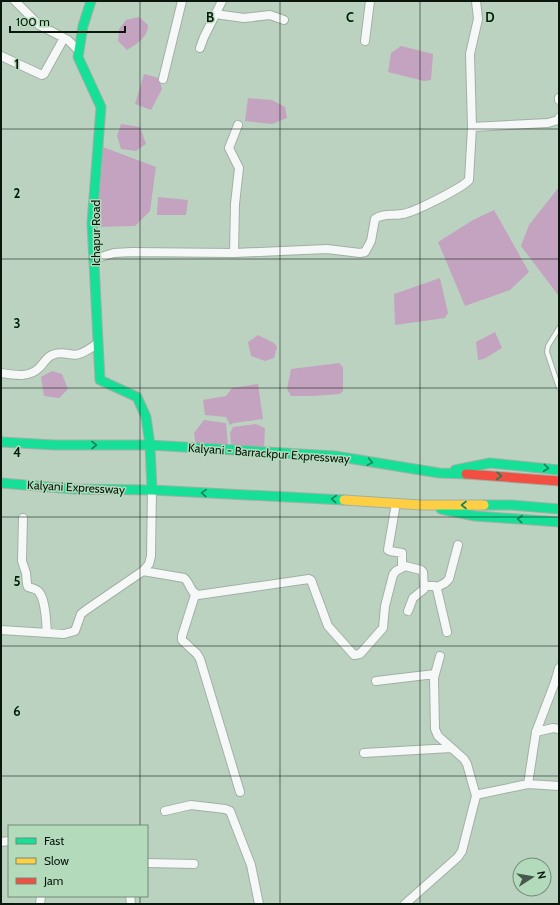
<svg xmlns="http://www.w3.org/2000/svg" width="560" height="905" font-family="Cabin,sans-serif">
  <rect width="100%" height="100%" fill="#bcd2c1"/>
  <!-- water -->
  <path fill="#c3a3bf" d="M139,17L148,25C148,37 137,44 127,50L118,41L119,29L126,20Z
    M401,46L433,54L431,80L424,81L388,72L391,53Z
    M144,74L159,78L162,89L151,110L135,104Z
    M248,98L272,100L285,107L287,118L272,124L245,121Z
    M121,124L140,127L146,144L136,151L121,149L117,136Z
    M103,147L156,167L150,211L135,226L97,227Z
    M559,187V295H558L521,246L529,225Z
    M158,197L188,200L186,215H157Z
    M494,210L529,272L510,290L465,306L438,242L473,220Z
    M440,278L448,313L445,318L395,325L394,294Z
    M495,332L502,348L484,359L478,360L476,342Z
    M258,335L274,343L277,347L274,358L265,361L251,356L248,342Z
    M339,363L343,367V391L340,394L313,396H291L287,389L291,369Z
    M52,371L62,374L68,389L59,398L44,396L41,377Z
    M258,384L263,419L234,423L230,425L226,417L205,415L203,400L226,396L232,388Z
    M204,420L226,423L228,445L196,446L194,433Z
    M256,424L265,428L264,450L232,455L230,433L233,427Z"/>
  <g fill="none" stroke-linecap="round" stroke-linejoin="round">
    <defs>
      <path id="lane" d="M559,328L548,346L547,352L559,388"/>
      <path id="street" d="M15,1L39,25L68,40L78,50
        M215,14L244,18L270,15L284,20
        M365,41L370,1
        M200,48L204,37L222,1
        M1,56L42,75L44,74L64,38
        M163,79L182,1
        M559,98V100
        M472,127L548,123L558,120L559,118
        M234,253L235,204L239,168L229,148L238,125
        M94,259L114,253L132,252L234,253L327,249L360,253L365,252L371,241L375,219C383,213 393,216 402,214C413,213 462,188 469,180L472,127L470,54L478,19L476,1
        M1,373C14,375 29,378 39,368C43,364 47,357 52,355C63,350 72,357 79,354C86,352 92,347 98,343
        M396,503L388,550L390,551L402,553V567
        M23,518L22,561L26,573L27,584L28,587C31,588 37,589 39,592C46,601 46,622 47,633
        M143,571L184,578C190,582 190,593 198,595L309,579L311,580L328,626L354,655L360,654L383,628L385,606L393,575L396,571L405,566L421,570L423,572L424,589L413,598L408,611
        M425,586H435L437,589L447,632
        M437,587L445,583L449,579L458,545
        M195,595L182,636V640L197,654L200,659L240,792
        M1,630L64,634L75,631L81,614L86,610L143,571L149,564L151,556L152,490
        M440,656L434,678L435,729L438,736L464,759L467,764L476,796
        M376,681L435,674
        M536,732L553,728L559,729
        M364,753L451,748
        M528,784L536,732L555,682L559,668
        M165,811L191,805L225,809L230,811L251,865L259,904
        M1,842L9,841
        M147,863L194,864
        M130,896L131,904
        M40,904L41,896
        M405,904L458,857L462,851L476,796L480,794L528,784L559,786"/>
      <path id="fast" d="M91,1L83,26L78,57L101,107L92,223L100,380L137,397L146,417L150,445L152,490
        M1,442L55,445H150L335,456L439,473L466,474
        M455,470L490,463L559,470
        M1,483L73,489L152,490L344,500
        M484,505H511L559,509
        M441,509L475,516L559,522"/>
      <path id="slow" d="M344,500L421,505H484"/>
      <path id="jam" d="M466,474L559,481"/>
    </defs>
    <!-- lane casing -->
    <use href="#lane" stroke="#a0b0a4" stroke-width="6"/>
    <!-- street casing -->
    <use href="#street" stroke="#a0b0a4" stroke-width="10"/>
    <!-- fast casing -->
    <use href="#fast" stroke="#a0b0a4" stroke-width="11"/>
    <!-- slow casing -->
    <use href="#slow" stroke="#a0b0a4" stroke-width="11"/>
    <!-- jam casing -->
    <use href="#jam" stroke="#a0b0a4" stroke-width="11"/>
    <!-- lane -->
    <use href="#lane" stroke="#f5f8f6" stroke-width="4"/>
    <!-- street -->
    <use href="#street" stroke="#f5f8f6" stroke-width="8"/>
    <!-- fast -->
    <use href="#fast" stroke="#16e098" stroke-width="9"/>
    <!-- slow -->
    <use href="#slow" stroke="#ffcf43" stroke-width="9"/>
    <!-- jam -->
    <use href="#jam" stroke="#f24e42" stroke-width="9"/>
  </g>
  <!-- one-way arrows -->
  <defs><path id="oneway-chevron" d="M-2-3.5L2.5 0L-2 3.5" fill="none" stroke-width="1.6" stroke-linecap="round" stroke-linejoin="round"/></defs>
  <g stroke="#108659">
    <use href="#oneway-chevron" transform="translate(94 445)"/>
    <use href="#oneway-chevron" transform="translate(370 462) rotate(10)"/>
    <use href="#oneway-chevron" transform="translate(546 468) rotate(6)"/>
    <use href="#oneway-chevron" transform="translate(499 476) rotate(4)"/>
    <use href="#oneway-chevron" transform="translate(204 493) rotate(-177)"/>
    <use href="#oneway-chevron" transform="translate(334 499) rotate(-176)"/>
    <use href="#oneway-chevron" transform="translate(464 505) rotate(-180)"/>
    <use href="#oneway-chevron" transform="translate(520 519) rotate(-176)"/>
  </g>
  <!-- grid -->
  <path fill="none" stroke="#09170d" stroke-width="1" stroke-opacity="0.55" d="M140,1V826M280,1V904M420,1V904M1,129H559M1,259H559M1,388H559M1,517H559M1,646H559M1,776H559M140,896V904"/>
  <g text-anchor="middle" dominant-baseline="central" stroke-width="3" stroke-linejoin="round" paint-order="stroke">
    <!-- street labels -->
    <g font-size="12" fill="#09170d" stroke="#b4dabc">
      <text transform="translate(95 233) rotate(-90)">Ichapur Road</text>
      <text transform="translate(269 453) rotate(4)">Kalyani - Barrackpur Expressway</text>
      <text transform="translate(76 487) rotate(3)">Kalyani Expressway</text>
    </g>
  </g>
  <g font-size="13" text-anchor="middle" font-weight="bold" fill="#09170d" stroke="#b4dabc" stroke-width="3" stroke-linejoin="round" paint-order="stroke">
    <text x="210" y="22">B</text>
    <text x="350" y="22">C</text>
    <text x="490" y="22">D</text>
    <text x="17" y="69">1</text>
    <text x="17" y="198">2</text>
    <text x="17" y="328">3</text>
    <text x="17" y="457">4</text>
    <text x="17" y="586">5</text>
    <text x="17" y="716">6</text>
  </g>
  <!-- border -->
  <rect width="560" height="905" fill="none" stroke="#09170d" stroke-width="4"/>
  <!-- legend -->
  <rect x="8" y="825" width="140" height="72" fill="#b4dabc" stroke="#708c76"/>
  <rect x="16" y="838" width="20" height="6" fill="#16e098" stroke="#708c76"/>
  <text x="44" y="845" font-size="12" fill="#09170d">Fast</text>
  <rect x="16" y="858" width="20" height="6" fill="#ffcf43" stroke="#708c76"/>
  <text x="44" y="865" font-size="12" fill="#09170d">Slow</text>
  <rect x="16" y="878" width="20" height="6" fill="#f24e42" stroke="#708c76"/>
  <text x="44" y="885" font-size="12" fill="#09170d">Jam</text>
  <!-- north arrow -->
  <g transform="translate(532 877) rotate(78)"><circle r="19" fill="#b4dabc" stroke="#708c76"/>
  <path d="M0-3L7 15L0 10L-7 15Z" fill="#48584c"/>
  <text y="-6" font-size="11" font-weight="bold" text-anchor="middle" fill="#09170d">N</text>
  </g>
  <!-- scale -->
  <path d="M10 26v6h115v-6" fill="none" stroke="#09170d" stroke-width="2"/>
  <text x="16" y="26" font-size="12" fill="#09170d" stroke="#b4dabc" stroke-width="3" paint-order="stroke">100 m</text>
</svg>
